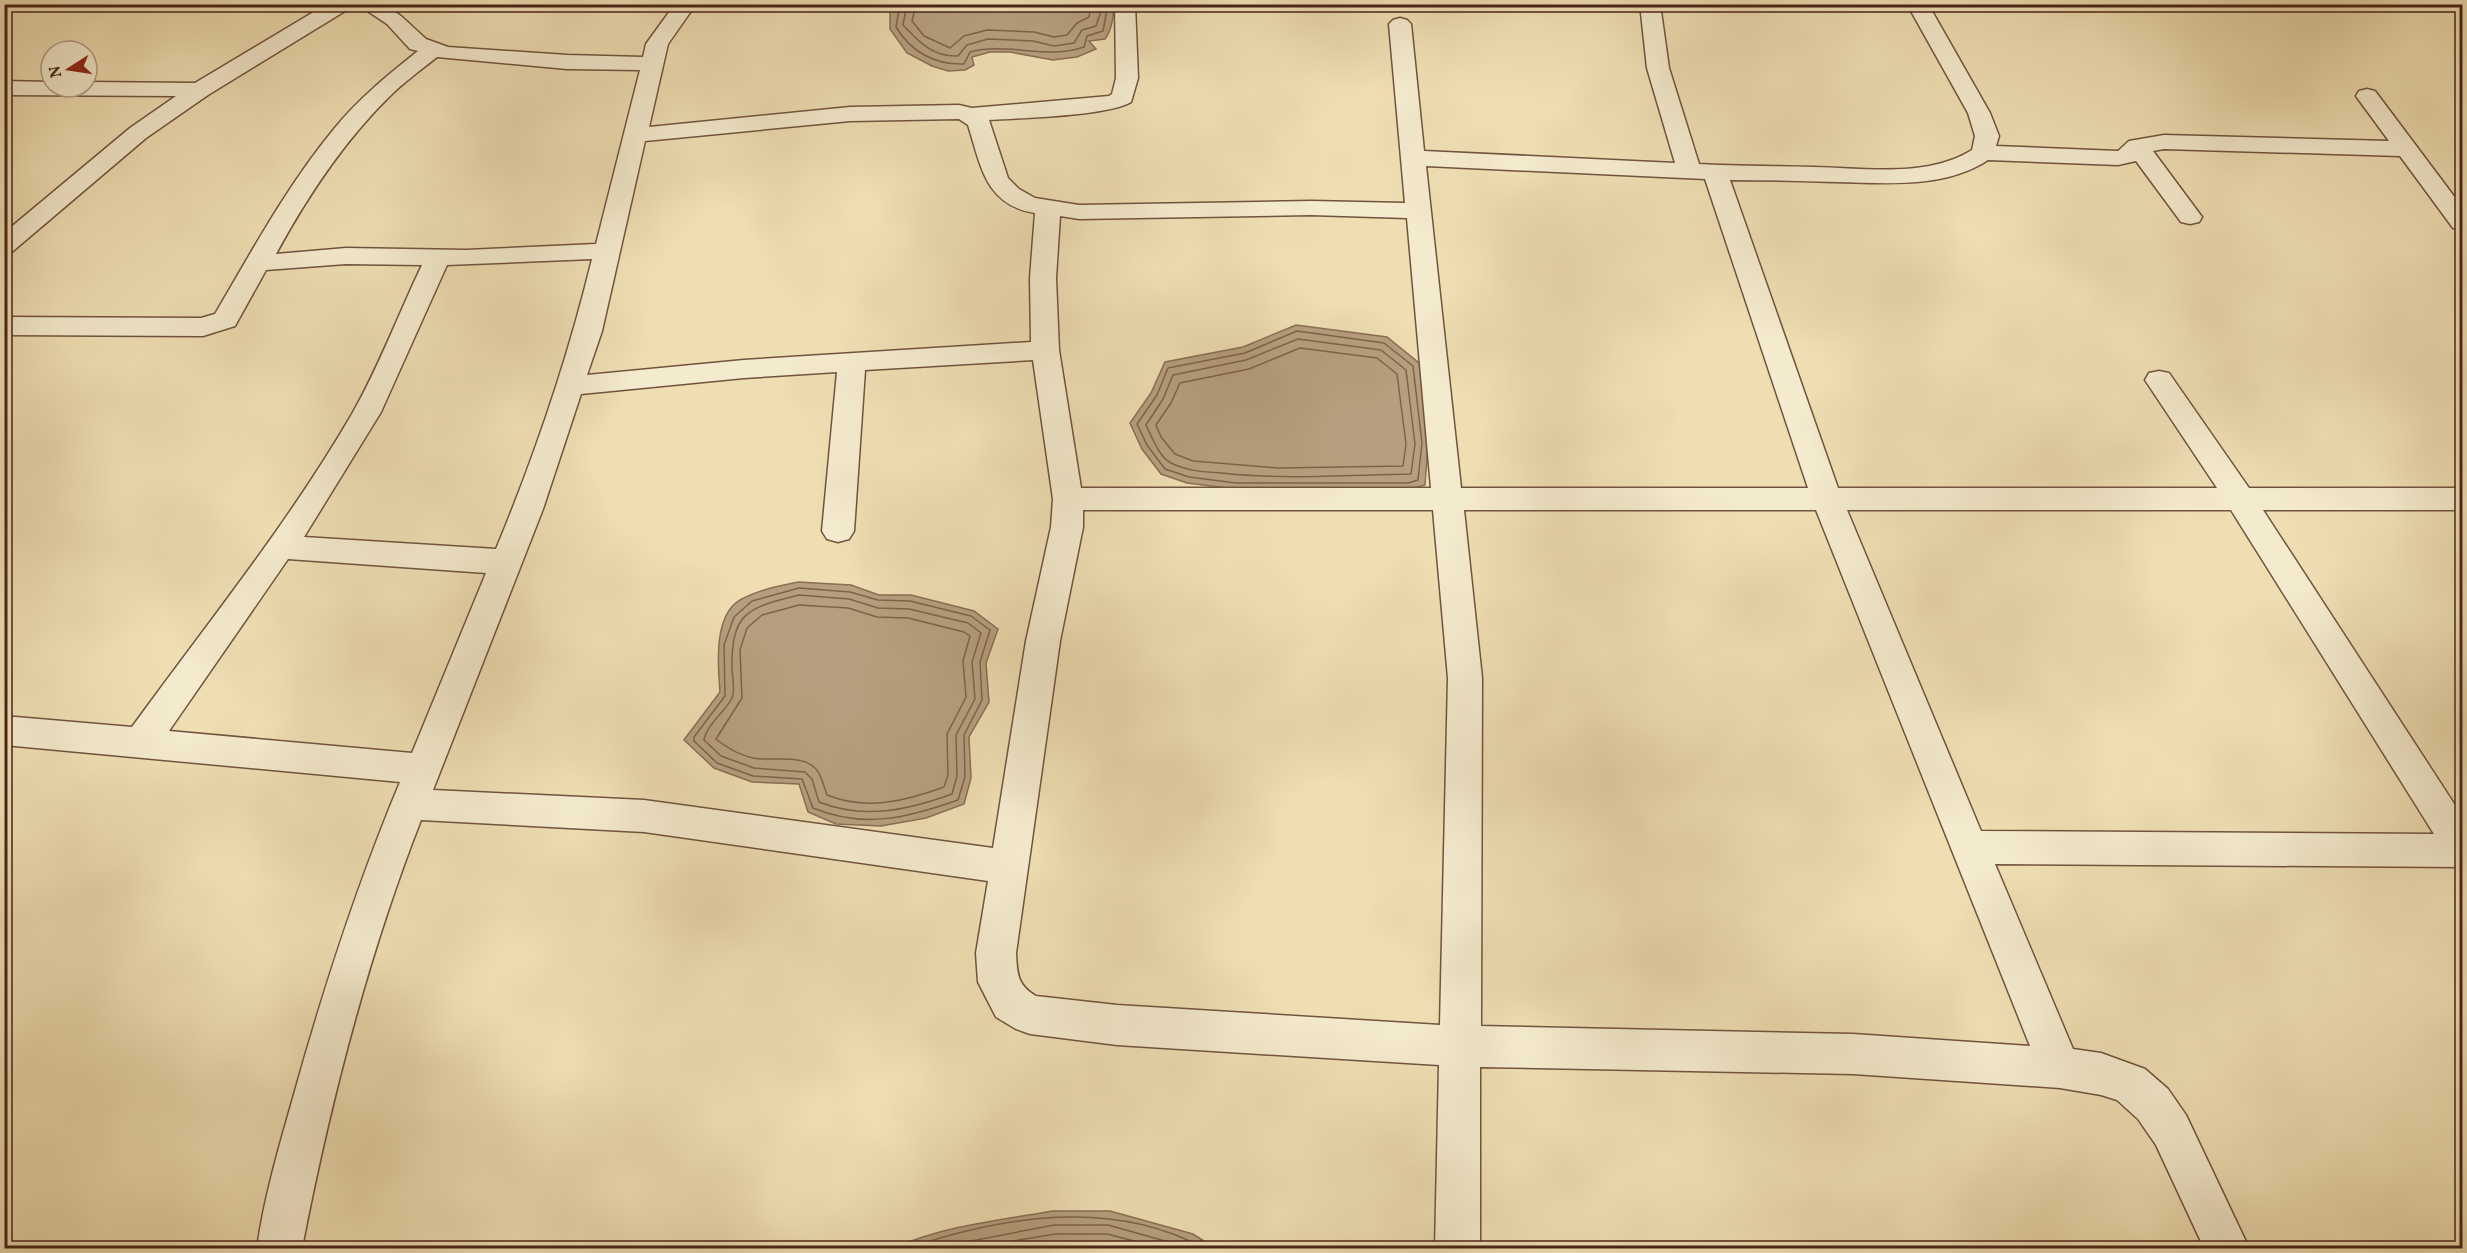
<svg xmlns="http://www.w3.org/2000/svg" width="2467" height="1253" font-family="Vollkorn,serif">
  <rect width="100%" height="100%" fill="#eedeb2"/>
  <filter id="stains"><feTurbulence type="fractalNoise" baseFrequency=".00333" numOctaves="4"/><feColorMatrix values="0 0 0 0 .2 0 0 0 0 .09 0 0 0 0 .02 0 0 0 .5 -.17"/></filter>
  <radialGradient id="worn" r=".72"><stop offset=".6" stop-color="#630" stop-opacity="0"/><stop offset="1" stop-color="#630" stop-opacity=".3"/></radialGradient>
  <!-- water -->
  <path fill="#b69f7e" stroke="#8a6e55" stroke-width="1.5" d="M1113,4C1115,15 1111,31 1105,39L1089,41L1096,49L1077,57L1053,60L1010,52H990L972,57L974,65L965,70L948,71L932,66L907,53L890,29V10L897,5Z
    M1296,325L1387,337L1419,363L1428,443L1425,485L1409,489L1278,490L1235,489L1187,483L1161,474L1142,449L1130,423L1151,393L1165,362L1243,347Z
    M798,582L851,585L879,595H911L974,611L998,629L986,663L989,702L969,737L971,778L964,804L926,818L881,826L836,824L808,812L799,784L752,782L714,768L684,740L720,692C718,667 713,616 740,600C758,590 778,586 798,582Z
    M1053,1211H1110L1193,1234L1215,1248H894C943,1226 1000,1220 1053,1211Z"/>
  <g fill="none" stroke-linecap="round" stroke-linejoin="round">
    <!-- shore -->
    <path stroke="#7f624b" stroke-width="1.5" d="M900,4L896,27C911,52 935,65 964,64L970,52C1008,42 1047,60 1084,47L1087,36L1103,31L1108,4
      M907,4L903,25C919,42 933,57 958,56L967,45L988,39L1033,41L1054,46L1074,43L1082,30L1096,26L1101,11L1100,4
      M916,4L912,21L924,36L950,48L964,36L987,30L1034,32L1054,37L1067,35L1077,23L1089,17L1091,4
      M1297,331L1384,343L1413,366L1422,443L1418,480L1408,483H1236L1189,477L1165,469L1147,445L1137,424L1157,395L1168,368L1245,353Z
      M1298,339L1381,350L1406,370L1415,444L1411,474C1348,475 1284,480 1221,473C1204,472 1187,471 1171,463C1159,457 1152,437 1146,425L1163,399L1173,375L1246,360Z
      M1300,348L1377,358L1397,374L1406,444L1403,466L1278,468L1193,461L1175,454L1161,437L1156,425L1171,403L1180,383L1249,369Z
      M799,588L850,592L878,600L910,601L971,616L990,630L980,662L982,700L964,735L965,777L958,800C907,818 864,829 813,808L802,779L753,776L717,763L694,741V737L725,696L724,645L734,617L752,601Z
      M799,595L849,599L878,608L909,609L968,623L981,633L972,662L975,699L956,735L957,776L952,794C908,810 864,820 819,802L812,779L805,772L754,768L721,756L704,740C707,724 725,712 732,698C735,691 733,678 732,670C731,612 747,608 799,595Z
      M799,605L848,608L877,617L908,618L964,632L970,636L963,661L966,697L947,734L948,775L944,787C906,801 866,811 827,795C824,787 822,776 816,769C801,753 772,762 753,758C739,755 727,748 716,739L742,698L740,650L747,628L762,615Z
      M908,1248C1003,1216 1112,1198 1204,1248
      M935,1248L1054,1225H1108L1190,1248
      M971,1248L1055,1234H1107L1161,1248"/>
    <defs>
      <path id="minor" d="M327,4H353L350,8L208,95L146,138L13,251L4,254V233L130,128L176,96L4,95V81L51,82V87H87V82L195,83Z
        M357,4H383L401,16L426,39L448,47L567,55L643,57L646,44L675,4H696L668,44L649,127L850,107L959,105L972,108L1109,96L1112,94L1116,78L1115,4H1135L1138,78L1131,102C1108,116 1020,118 989,120L1008,178L1019,189L1035,198L1079,205L1311,201L1405,203L1389,24L1393,20L1400,18L1407,20L1411,24L1424,151L1675,163L1647,68L1640,4H1660L1669,68L1699,164C1737,166 1776,166 1814,167C1865,168 1927,178 1972,150L1975,136L1968,113L1907,4H1928L1990,113L1999,136L1996,146L2118,151L2129,141L2164,135L2389,141L2356,96L2359,91L2367,89L2375,91L2462,207V230L2453,228L2400,156L2164,149L2153,151L2202,217L2199,222L2190,224L2181,222L2136,161L2118,165L1988,160C1944,189 1886,183 1836,182C1800,181 1765,180 1730,180L1838,488H2217L2145,380L2149,373L2159,371L2169,373L2249,488H2462V510H2263L2462,816V867L1995,864L2073,1049L2101,1053L2145,1069L2168,1089L2186,1115L2249,1248H2204L2156,1145L2138,1119L2117,1100L2101,1095L2060,1088L1853,1074L1480,1067V1248H1435L1439,1065L1117,1045L1030,1034L1016,1029L996,1017L978,982L976,953L988,881L644,832L421,820C367,958 330,1103 302,1248H257C264,1198 279,1147 293,1098C323,990 357,885 400,782L4,745V716L132,727C207,624 288,524 352,414C378,369 399,313 422,265L346,264L266,270L235,326L203,336L4,335V317L201,318L215,314C252,251 287,186 334,129C358,99 388,75 418,51L410,49L387,24ZM437,57L567,69L640,70L596,244L466,250L346,248L276,254C307,197 344,141 390,96C404,82 421,70 437,57ZM959,119L968,125C981,166 985,205 1035,213L1030,278L1031,342L744,360L587,375L602,331L645,141L850,121ZM1426,166L1705,179L1808,488H1461ZM1311,215L1407,218L1431,488H1081L1059,350L1056,278L1060,216L1079,219ZM592,259C568,358 535,455 496,549L304,537L381,412L447,265ZM1033,360L1053,499L1051,527L1026,641L993,848L644,800L433,790L543,509L581,394L744,378L837,372L822,531L827,539L838,542L849,539L854,531L865,370ZM1083,510H1433L1448,678L1440,1025L1117,1005L1036,996C1017,985 1017,973 1016,953L1060,641L1083,527ZM1464,510H1816L2030,1046L1853,1034L1481,1026L1482,678ZM1847,510H2231L2434,834L1981,831ZM288,559L486,573L412,753L169,731Z"/>
    </defs>
    <!-- minor casing -->
    <use href="#minor" stroke="#72533e" stroke-width="3"/>
    <!-- minor -->
    <use href="#minor" fill="#f4eacd" fill-rule="evenodd"/>
  </g>
  <!-- margin -->
  <rect width="2467" height="1253" fill="none" stroke="#eedeb2" stroke-width="24"/>
  <rect x="6" y="6" width="2455" height="1241" fill="none" stroke="#482518" stroke-width="3"/>
  <rect x="12" y="12" width="2443" height="1229" fill="none" stroke="#482518" stroke-width="1.5"/>
  <!-- north arrow -->
  <g transform="translate(69 69) rotate(258)"><circle r="28" fill="#f4eacd" stroke="#af9b85" stroke-width="1.5"/>
  <path d="M0-4.5L10 22L0 15L-10 22Z" fill="#8f2418"/>
  <text y="-9" font-size="16" font-weight="bold" text-anchor="middle" fill="#482518">N</text>
  </g>
  <rect width="100%" height="100%" filter="url(#stains)"/>
  <rect width="100%" height="100%" fill="url(#worn)"/>
</svg>
